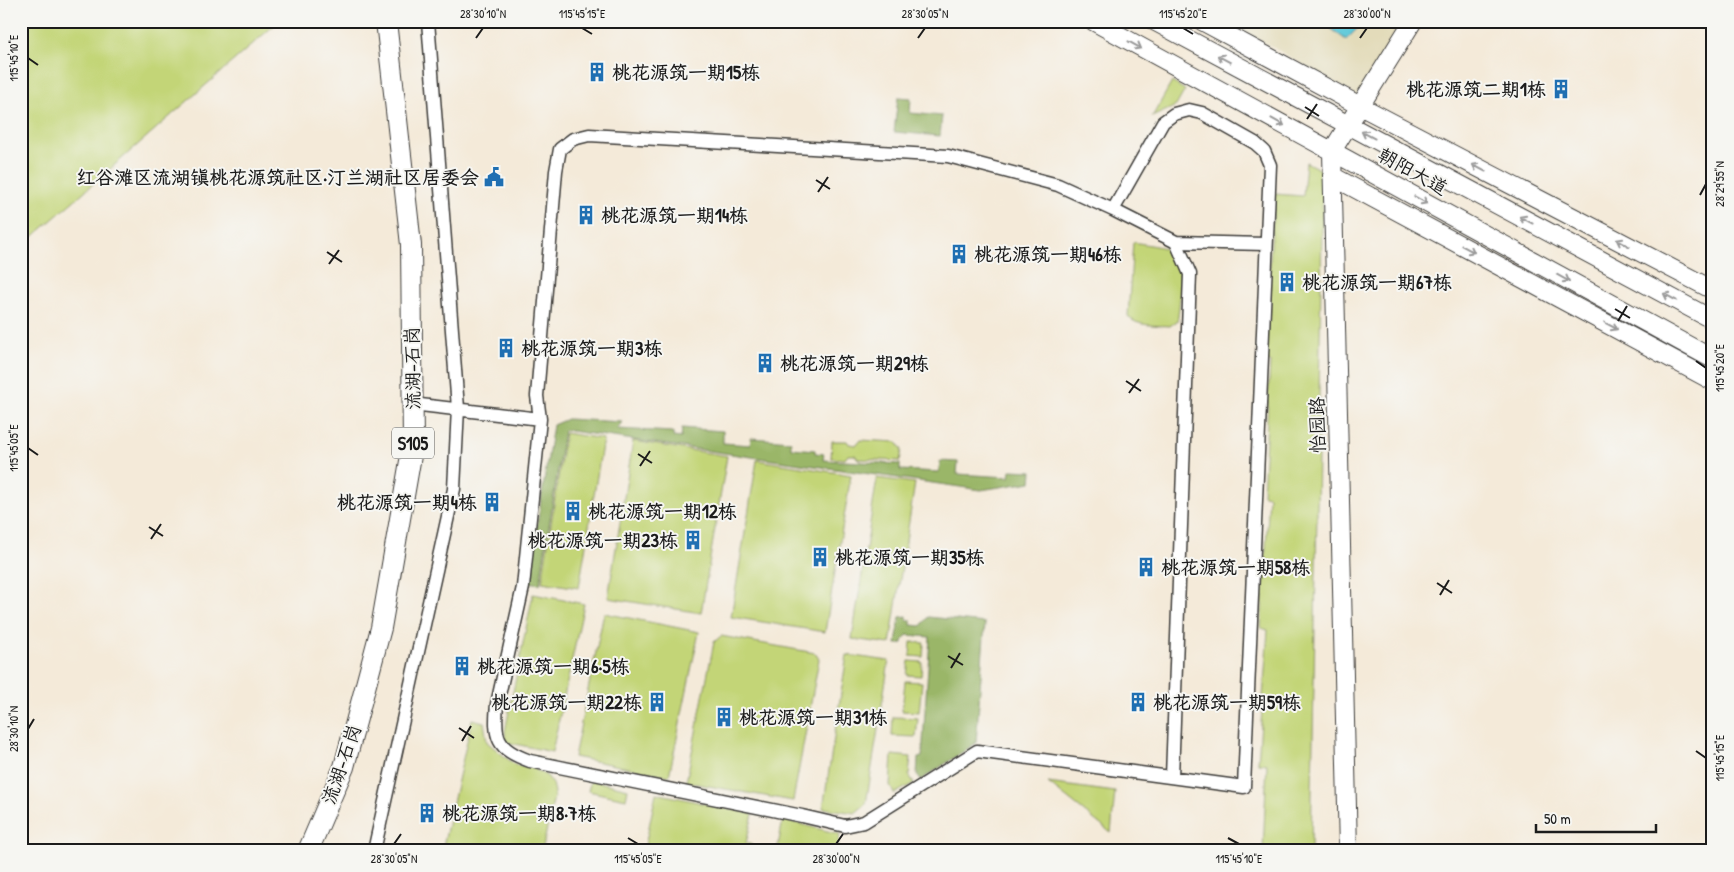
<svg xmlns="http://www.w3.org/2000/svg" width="1734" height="872" font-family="'Patrick Hand','LXGW WenKai TC',sans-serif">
  <rect width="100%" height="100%" fill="#f6f6f2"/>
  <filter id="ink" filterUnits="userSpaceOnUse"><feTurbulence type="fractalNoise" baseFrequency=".02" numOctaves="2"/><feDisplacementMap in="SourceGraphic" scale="10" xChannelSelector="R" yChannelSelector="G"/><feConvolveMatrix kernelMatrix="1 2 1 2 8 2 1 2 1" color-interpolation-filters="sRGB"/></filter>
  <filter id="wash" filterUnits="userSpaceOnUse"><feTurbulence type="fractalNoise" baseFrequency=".0096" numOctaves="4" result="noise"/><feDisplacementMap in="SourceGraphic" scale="20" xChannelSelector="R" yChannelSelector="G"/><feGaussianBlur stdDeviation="1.12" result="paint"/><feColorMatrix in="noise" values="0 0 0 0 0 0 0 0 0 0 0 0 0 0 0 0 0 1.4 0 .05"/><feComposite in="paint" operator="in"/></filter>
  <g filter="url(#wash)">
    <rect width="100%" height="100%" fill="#f4ead9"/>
    <!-- built -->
    <path fill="#e3dbba" d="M1227,21H1402L1358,96Z"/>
    <!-- green -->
    <path fill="#c3d577" stroke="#70784a" d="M21,21H279L21,247Z
      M1172,82L1185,90L1176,106L1152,117Z
      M1306,162L1323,171L1311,851H1263L1267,764L1258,763L1268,630L1261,628L1269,496L1263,495L1270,362L1264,361L1274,194L1303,196Z
      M1133,242L1161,247L1172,252L1180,270L1181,288L1178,317L1177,321L1170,326C1159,325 1135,327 1128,316Z
      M565,433L603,439L579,588L542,582Z
      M860,440L897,442L902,450L900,461L858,459L855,455H848L845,459L831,458L832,441H847L849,444L856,445Z
      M633,441L727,456L701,613L608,598Z
      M757,460L851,475L825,632L731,617Z
      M877,478L915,483L890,644L852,639Z
      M533,594L584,604L552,752L506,742L505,731Z
      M604,613L699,632L669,776L574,757Z
      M721,636L815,653L819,659L793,801L686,782L714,642Z
      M911,642L924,643L923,657L910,656Z
      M847,655L889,661L866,804L855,813L823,808Z
      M909,661L922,662L921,676L907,675Z
      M905,681L922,682L919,712L902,711Z
      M893,717L918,718L916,737L892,736Z
      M472,719L484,722L487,742L515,765L531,767L547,776L553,784L555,792L542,851H442Z
      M892,755L911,757L909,775L914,783L894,794L890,785Z
      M591,780L628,789L626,799L588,791Z
      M1048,783L1115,792L1111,833Z
      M656,793L753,814L746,843L752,845L750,851H644Z
      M783,820L840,834L837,851H777Z"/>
    <!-- forest -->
    <path fill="#9ab668" stroke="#5b6942" d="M898,97L911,98L910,113L942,116L940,136L894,132Z
      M567,419L622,422L617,429L673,432V437L681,438L682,428L723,431V443L750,445L751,438L791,441V448L815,450V453L824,454L823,460L900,464V470L939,472L940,461L958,462L957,474L1009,477L1010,470L1032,471L1031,482L981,490L564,430L540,584L528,582L553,425Z
      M907,616V620H911V625L921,626L928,617L985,623L976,743L921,780L917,775L918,758L922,757L930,637L907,635L901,644H896L900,617Z"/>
    <!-- water -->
    <path fill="#5ec9d9" stroke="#3d727a" d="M1321,21H1365L1346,40Z"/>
  </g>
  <g filter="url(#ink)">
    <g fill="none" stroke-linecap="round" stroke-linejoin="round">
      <defs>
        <path id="street" d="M1189,110L1202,113L1255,143L1264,151L1270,165L1244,787L977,751L864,822L845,826L802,816L530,761C496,749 494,738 497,704L523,587L540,419L537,396L556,171L560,149L573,139L589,135L948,156L1058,185L1113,210L1163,122L1174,114Z
          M1113,210L1176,242L1266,244
          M412,404L540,419
          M1172,777L1190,274L1176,242
          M374,851L454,489L458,408L428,21"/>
        <path id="secondary" d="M1093,21L1713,359
          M1154,21L1713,320
          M1202,21L1360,106L1713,290
          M1332,176L1713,381
          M1348,851L1332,151L1413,21"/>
        <path id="primary" d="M308,851L344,767L381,628L413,444L411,245L386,21"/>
      </defs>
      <!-- street casing -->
      <use href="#street" stroke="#3c3b38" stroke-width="15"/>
      <!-- secondary casing -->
      <use href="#secondary" stroke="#3c3b38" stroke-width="20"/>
      <!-- primary casing -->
      <use href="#primary" stroke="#3c3b38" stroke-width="22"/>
      <!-- street -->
      <use href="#street" stroke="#fff" stroke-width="12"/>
      <!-- secondary -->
      <use href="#secondary" stroke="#fff" stroke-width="18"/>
      <!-- primary -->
      <use href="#primary" stroke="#fff" stroke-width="20"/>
    </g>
    <!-- one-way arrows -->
    <defs><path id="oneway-shaft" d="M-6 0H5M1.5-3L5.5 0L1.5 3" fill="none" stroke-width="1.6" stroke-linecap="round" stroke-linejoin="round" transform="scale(1.25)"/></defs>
    <g stroke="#999">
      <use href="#oneway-shaft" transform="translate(1135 45) rotate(29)"/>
      <use href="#oneway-shaft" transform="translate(1224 59) rotate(-152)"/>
      <use href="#oneway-shaft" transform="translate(1278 122) rotate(29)"/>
      <use href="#oneway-shaft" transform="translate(1368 135) rotate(-152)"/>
      <use href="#oneway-shaft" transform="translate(1479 168) rotate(-152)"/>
      <use href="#oneway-shaft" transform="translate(1421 200) rotate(29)"/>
      <use href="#oneway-shaft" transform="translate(1526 220) rotate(-152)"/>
      <use href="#oneway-shaft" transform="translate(1623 243) rotate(-152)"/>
      <use href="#oneway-shaft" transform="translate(1468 249) rotate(28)"/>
      <use href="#oneway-shaft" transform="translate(1563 278) rotate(29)"/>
      <use href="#oneway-shaft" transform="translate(1670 297) rotate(-152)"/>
      <use href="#oneway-shaft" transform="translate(1611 326) rotate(28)"/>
    </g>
  </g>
  <!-- ticks -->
  <path fill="none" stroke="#1c1c1c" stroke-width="2" d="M582,28L592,34M1183,28L1193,34M476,38L483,28M918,38L925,28M1360,38L1367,28M28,58L38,65M1305,107L1319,116M1307,119L1317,104M816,180L830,189M818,192L828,177M1700,195L1706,184M327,252L342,262M329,264L339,250M1615,309L1630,318M1618,321L1627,306M1696,361L1706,368M1126,381L1141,391M1129,393L1139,379M28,448L38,455M638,454L652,463M640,466L650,451M149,527L163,536M151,539L161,524M1437,583L1452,593M1440,595L1449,580M948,656L963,665M951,668L960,653M459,728L474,738M28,729L34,719M462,741L471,726M1696,751L1706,758M628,838L638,844M1228,838L1239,844M394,844L401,834M836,844L843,834"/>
  <!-- icons -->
  <defs>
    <symbol id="building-bare" viewBox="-9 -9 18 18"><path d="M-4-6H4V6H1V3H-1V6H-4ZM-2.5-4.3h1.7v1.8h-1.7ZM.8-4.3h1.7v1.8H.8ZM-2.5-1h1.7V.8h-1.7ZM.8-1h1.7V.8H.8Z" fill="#1f6fb2" stroke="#f6f6f2" stroke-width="2.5" paint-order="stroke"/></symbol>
    <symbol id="civic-bare" viewBox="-9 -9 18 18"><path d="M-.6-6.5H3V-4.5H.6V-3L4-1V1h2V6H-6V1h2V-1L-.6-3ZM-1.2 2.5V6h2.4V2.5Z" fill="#1f6fb2" stroke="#f6f6f2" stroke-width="2.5" paint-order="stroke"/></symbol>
  </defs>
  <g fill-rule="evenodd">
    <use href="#building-bare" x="583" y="58" width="28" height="28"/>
    <use href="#building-bare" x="1547" y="75" width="28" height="28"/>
    <use href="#civic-bare" x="480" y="163" width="28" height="28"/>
    <use href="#building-bare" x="572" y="201" width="28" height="28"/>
    <use href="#building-bare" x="945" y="240" width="28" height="28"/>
    <use href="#building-bare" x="1273" y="268" width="28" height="28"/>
    <use href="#building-bare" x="492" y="334" width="28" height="28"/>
    <use href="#building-bare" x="751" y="349" width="28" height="28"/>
    <use href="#building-bare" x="478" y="488" width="28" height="28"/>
    <use href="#building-bare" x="559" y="497" width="28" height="28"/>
    <use href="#building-bare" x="679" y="526" width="28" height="28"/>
    <use href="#building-bare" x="806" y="543" width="28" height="28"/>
    <use href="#building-bare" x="1132" y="553" width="28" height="28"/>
    <use href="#building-bare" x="448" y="652" width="28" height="28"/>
    <use href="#building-bare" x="643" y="688" width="28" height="28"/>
    <use href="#building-bare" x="1124" y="688" width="28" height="28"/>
    <use href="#building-bare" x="710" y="703" width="28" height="28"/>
    <use href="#building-bare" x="413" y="799" width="28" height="28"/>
  </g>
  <g text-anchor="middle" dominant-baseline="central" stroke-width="4" stroke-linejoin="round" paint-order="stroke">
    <!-- shield labels -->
    <rect fill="#f6f6f2" stroke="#5d5d5c" stroke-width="1" x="392" y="427.5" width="42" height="31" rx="4"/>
    <g font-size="18" font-weight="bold" fill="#1c1c1c">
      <text x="413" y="443">S105</text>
    </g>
    <!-- poi labels -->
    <g font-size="19" font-weight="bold" fill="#1c1c1c" stroke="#f6f6f2" text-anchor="start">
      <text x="612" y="72">桃花源筑一期15栋</text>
      <text x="1546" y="89" text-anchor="end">桃花源筑二期1栋</text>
      <text x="479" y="177" text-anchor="end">红谷滩区流湖镇桃花源筑社区·汀兰湖社区居委会</text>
      <text x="601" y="215">桃花源筑一期14栋</text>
      <text x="974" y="254">桃花源筑一期46栋</text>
      <text x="1302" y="282">桃花源筑一期67栋</text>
      <text x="521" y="348">桃花源筑一期3栋</text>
      <text x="780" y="363">桃花源筑一期29栋</text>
      <text x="477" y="502" text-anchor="end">桃花源筑一期4栋</text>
      <text x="588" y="511">桃花源筑一期12栋</text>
      <text x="678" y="540" text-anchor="end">桃花源筑一期23栋</text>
      <text x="835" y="557">桃花源筑一期35栋</text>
      <text x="1161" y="567">桃花源筑一期58栋</text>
      <text x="477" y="666">桃花源筑一期6·5栋</text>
      <text x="642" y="702" text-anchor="end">桃花源筑一期22栋</text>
      <text x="1153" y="702">桃花源筑一期59栋</text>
      <text x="739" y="717">桃花源筑一期31栋</text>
      <text x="442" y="813">桃花源筑一期8·7栋</text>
    </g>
    <!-- street labels -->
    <g font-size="19" fill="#1c1c1c" stroke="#f6f6f2">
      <text transform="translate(1413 171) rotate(29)">朝阳大道</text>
      <text transform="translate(412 368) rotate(-91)">流湖-石岗</text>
      <text transform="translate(1317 425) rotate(-91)">怡园路</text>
      <text transform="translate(341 764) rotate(-71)">流湖-石岗</text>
    </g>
  </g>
  <!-- margin -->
  <rect width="1734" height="872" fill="none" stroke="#f6f6f2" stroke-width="55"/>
  <!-- scale -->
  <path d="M1536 824v8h120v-8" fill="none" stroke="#1c1c1c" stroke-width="2.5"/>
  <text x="1544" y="824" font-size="15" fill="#1c1c1c" stroke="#f6f6f2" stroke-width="4" paint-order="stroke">50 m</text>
  <rect x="28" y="28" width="1678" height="816" fill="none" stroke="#1c1c1c" stroke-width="2"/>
  <g font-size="12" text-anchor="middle" fill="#1c1c1c">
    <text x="483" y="18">28°30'10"N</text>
    <text x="582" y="18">115°45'15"E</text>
    <text x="925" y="18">28°30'05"N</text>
    <text x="1183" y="18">115°45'20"E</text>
    <text x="1367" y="18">28°30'00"N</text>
    <text transform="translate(14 58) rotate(-90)" y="4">115°45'10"E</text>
    <text transform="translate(1720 184) rotate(-90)" y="4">28°29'55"N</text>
    <text transform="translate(1720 368) rotate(-90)" y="4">115°45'20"E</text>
    <text transform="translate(14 448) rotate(-90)" y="4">115°45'05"E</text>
    <text transform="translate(14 729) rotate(-90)" y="4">28°30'10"N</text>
    <text transform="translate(1720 758) rotate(-90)" y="4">115°45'15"E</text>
    <text x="394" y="863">28°30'05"N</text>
    <text x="638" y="863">115°45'05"E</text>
    <text x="836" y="863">28°30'00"N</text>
    <text x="1239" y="863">115°45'10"E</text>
  </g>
</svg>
